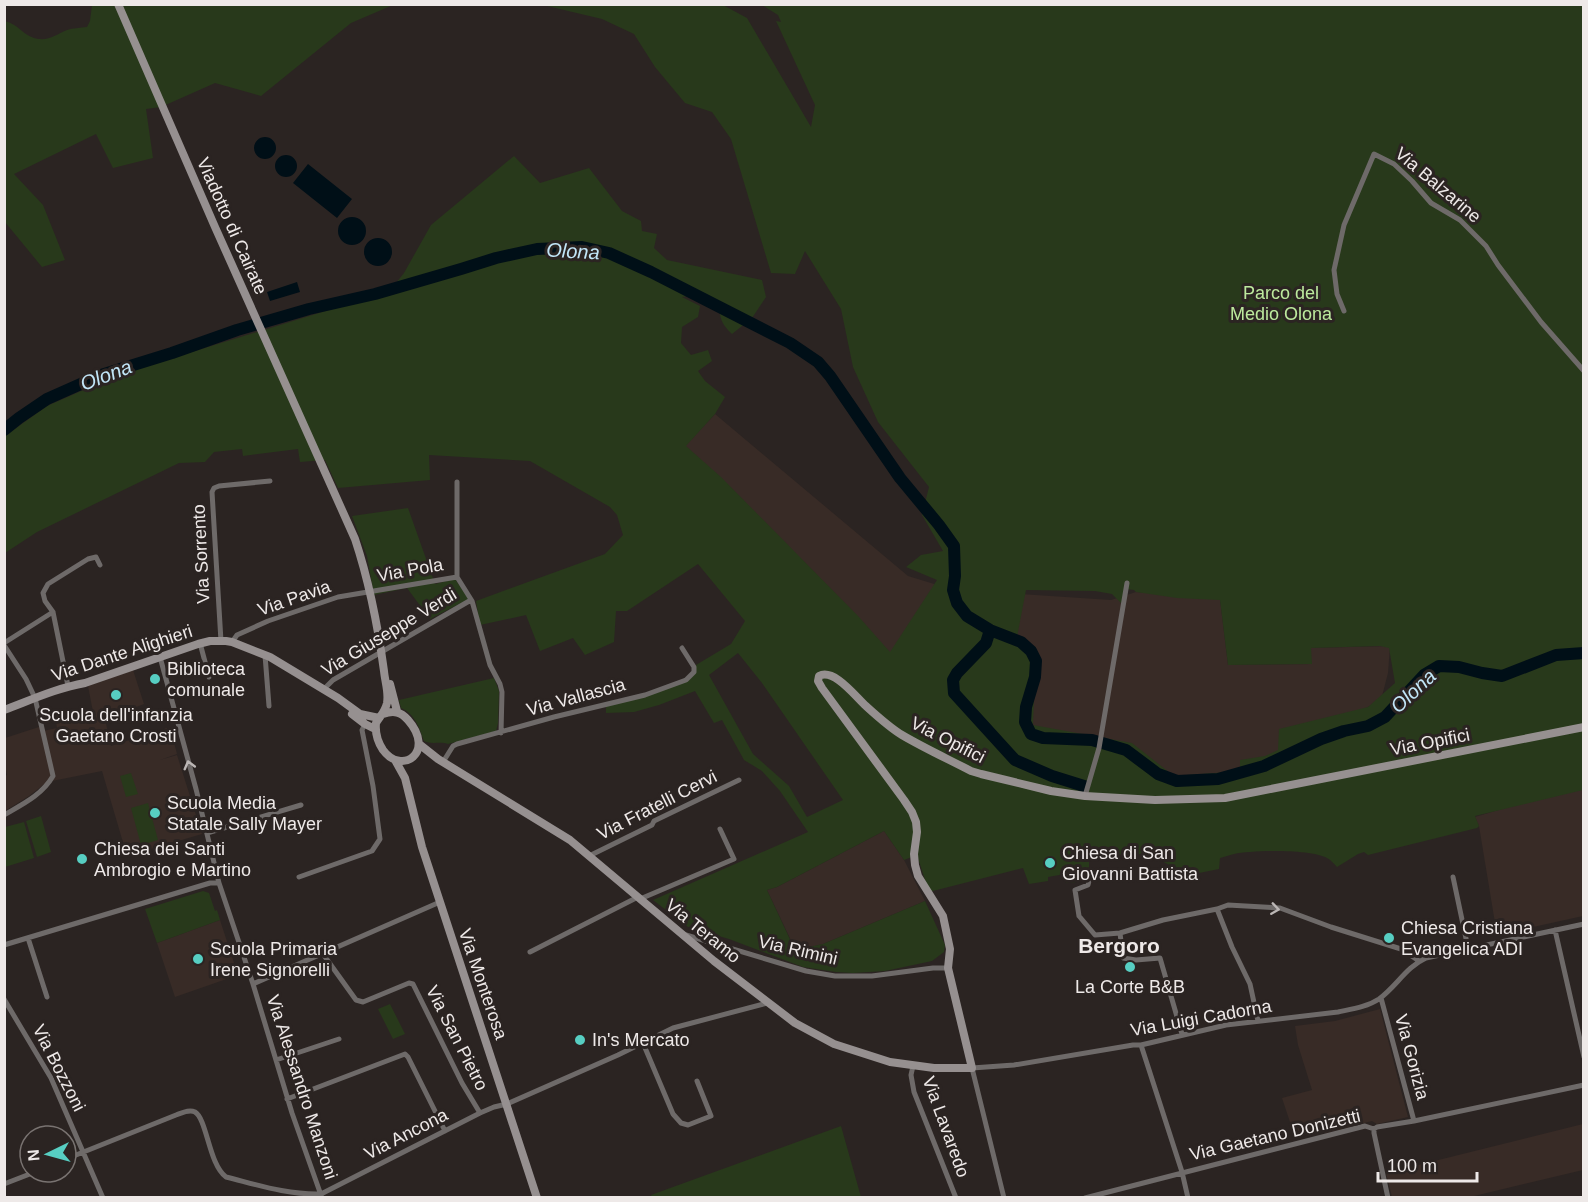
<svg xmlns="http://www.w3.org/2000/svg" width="1588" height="1202" font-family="Helvetica,sans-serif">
  <rect width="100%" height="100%" fill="#2b2422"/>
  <!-- built -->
  <path fill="#382b26" d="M715,414L908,576L944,587L1020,594L1111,600L1136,592L1220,599L1228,665L1311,664L1310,648L1390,646L1388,673L1381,700L1278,754L1240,771L1172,778L959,744L685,446Z
    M133,670L144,704L105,719L111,746L170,727L177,754L160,760L177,755L202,834L127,856L102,771L47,782L29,796L5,811V776L7,775L5,765V738L42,726L43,731L57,728L56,722L93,712L88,686Z
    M1583,782V916L1497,935L1479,826L1475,817L1522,803Z
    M884,831L904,860L925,901L823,944L796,951L767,890L777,887Z
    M220,920L238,975L175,997L157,943Z
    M1380,1009L1408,1117L1377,1124L1372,1121L1325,1133L1323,1131L1295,1137L1282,1098L1312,1090L1298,1045L1295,1026L1335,1021Z
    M1583,1124V1170L1470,1197H1392L1386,1173Z"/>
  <!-- green -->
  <path fill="#28391b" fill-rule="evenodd" d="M92,5H393L351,23L261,96L215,83L161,107L146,109L153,158L113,168L96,134L14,174L43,205L65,260L42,267L5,222V21C19,25 22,34 34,38C48,42 55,35 67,30C73,28 80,28 87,27L90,21Z
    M543,5H723L747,18L811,127L815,105L776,21L781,22L778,15L762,5H1583V790L1475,816L1479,826L1477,828L1368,855L1364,852L1358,854L1337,867C1334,864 1331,860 1327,858C1310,849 1253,850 1234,854C1229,855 1225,857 1220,858L1219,869L1189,875L1148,854L1092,855L1089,854V881L1066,883L1065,874L1048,877V881L1029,884L1023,868L929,892L917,855L904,860L884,831L777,887L767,890L795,950L823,944L925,901L945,945L944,952L932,961L885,971L853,973L836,972L803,967L729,939L688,927L653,900L808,832L780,791L762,771L744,760L722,720L714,723L695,691L659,705L634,712L606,713V706L645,697L696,673V665L731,644L745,621L698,564L627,611H616L614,642L585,655L573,638L540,651L526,615L480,625L476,601L605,554L623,535L617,515L610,507L530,461L429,455L430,480L338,488L325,460L300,462L298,449L243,456L242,449L214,452L205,462L179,463L37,532L5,553V436L47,406L120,374L345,305L388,293L404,273L431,225L514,156L540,183L589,168L622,211L641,221L642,231L657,234L654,248L667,260L762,280L766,297L752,318L732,334C721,323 720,319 719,304L701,294L682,297L700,306L698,317L682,327L681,343L691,355L708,350L712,361L698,371L705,381L725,397L715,414L686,446L721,477L859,617L890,652L937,580L906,567L921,555L943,551L922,515L929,487L878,422L853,367L841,309L805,251L795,274L771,273L731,139L712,112L685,103L655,67L634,34L602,19ZM1126,589L1134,590L1136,592L1177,598L1220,600L1228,665L1312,664L1311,648L1380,646L1389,648L1395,683L1368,707L1279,729L1278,750L1265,756L1240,760V767L1228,772L1174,776L1132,743L1033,725L1036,648L1017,637L1026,590L1095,591L1112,594L1123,605ZM738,653L762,683L843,800L807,817L789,786L753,754L709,675Z
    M408,508L435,584L455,579L469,599L430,619L407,588L374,595L367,556L352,516Z
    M494,678L499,691L498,723L496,731L448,744C440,741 432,745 424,741C419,727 415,714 401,708L399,700Z
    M131,773L138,794L126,797L120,776Z
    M148,803L158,840L141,845L131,808Z
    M41,816L51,852L37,857L26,821Z
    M24,822L34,858L5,867V827Z
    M203,891L209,893L215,911L217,910L220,920L157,943L145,909Z
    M390,1004L405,1034L393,1039L378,1009Z
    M841,1126L861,1197H652L651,1195Z"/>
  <!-- water -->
  <path fill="#000f17" d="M254 148a11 11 0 1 1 22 0a11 11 0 1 1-22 0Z
    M275 166a11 11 0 1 1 22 0a11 11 0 1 1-22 0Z
    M308,164L352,199L337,218L293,183Z
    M338 231a14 14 0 1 1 28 0a14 14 0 1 1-28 0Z
    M364 252a14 14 0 1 1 28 0a14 14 0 1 1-28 0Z
    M297,282L300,292L270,301L267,292Z"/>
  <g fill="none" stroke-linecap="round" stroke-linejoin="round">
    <!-- river -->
    <path stroke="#000f17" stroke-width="12" d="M4,430L19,418L47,399L101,375L172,353L237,330L309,309L375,294L461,269L496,258L537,249L582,247L609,253L651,272L790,343L818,362L830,376L900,478L939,525L954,546L955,576L953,590L957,603L967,616L990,630L1021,642L1031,651L1036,661L1035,677L1026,707L1025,722L1031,734L1043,738L1092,740L1126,750L1158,774L1177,781L1218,779L1264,766L1321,739L1344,731L1368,726L1385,717L1424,675L1439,666L1459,667L1482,673L1502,676L1556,655L1584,653
      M990,630L986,643L957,673L953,680L954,693L1015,760L1052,776L1084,786"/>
    <!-- street -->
    <path stroke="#6e6a69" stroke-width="5" d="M1344,311L1337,294L1334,270L1344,225L1374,154L1394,164L1412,181L1431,203L1460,220L1486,246L1498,265L1541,322L1584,371
      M457,482V577L472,601L490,665L500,684L502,692L501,733
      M53,612L45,601L43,593L48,584L88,559L96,557L100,565
      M221,641L212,492L214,488L219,486L270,481
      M232,642L237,635L268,621L338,597L457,577
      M4,643L53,612L68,686
      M200,643L209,677
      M4,645L26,679L35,698L53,776C42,795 23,804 4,815
      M265,655L269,706
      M160,657L196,789L219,883L253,984L292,1113L322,1198
      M323,690L333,680L471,600
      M443,762L453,746L457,744L554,717L645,695L686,680L694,672V667L682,648
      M1085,796L1099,748L1127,583
      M207,833L301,805
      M589,856L652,825L654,821L739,780
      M299,877L372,851L380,839L373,786L362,730L365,724
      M1090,877L1088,885L1075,890L1079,916L1095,935L1120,933L1163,920L1217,909L1228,905L1280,908L1331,927L1401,949L1419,961
      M1453,877L1468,948
      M640,899L734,859L720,829
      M1217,909L1232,947L1250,984L1258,1021
      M1555,930L1584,1057
      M1120,933L1123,958L1136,960L1160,958L1182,1034
      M686,935L806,971L835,976H872L933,968H948
      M28,938L47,997
      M4,945L210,883H219
      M530,952L638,897
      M323,954L356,1000L363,1002L409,983L413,984L462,1083L480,1113
      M253,984L440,902
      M1381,998L1414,1121L1377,1127L1374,1129V1133L1388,1198
      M4,999L51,1078L103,1198
      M643,1043L673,1114L681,1123L688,1125L711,1116L697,1081
      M1141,1045L1182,1172L1188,1198
      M276,1060L339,1039
      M913,1066L911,1075L914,1092L956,1198
      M287,1099L405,1054L408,1057L445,1131
      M1414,1121L1584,1085
      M66,1159L176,1115C182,1113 189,1109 195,1112C207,1119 209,1165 226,1177C258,1185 288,1195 321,1194L480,1113L494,1107L507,1104L618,1055L673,1028L767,1003
      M4,1184L35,1172
      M1004,1198L972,1068L1014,1065L1133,1045H1141L1226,1025L1338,1012C1352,1009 1367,1007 1379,999C1396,987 1406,967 1426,958L1584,924
      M1085,1198L1365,1126L1374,1129"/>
    <!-- secondary -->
    <path stroke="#969090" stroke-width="8" d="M118,4L215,227L355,539C369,581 378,627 384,671C385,682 389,692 387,703C385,712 380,716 376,723C375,733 377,741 383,750C402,776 436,752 408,720C401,712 394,710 383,714
      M390,684L397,711
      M4,710C31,700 57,688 85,683L198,644L210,641H226L232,642L270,657L338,698L360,714L379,718
      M352,714L365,724L375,729
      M419,744L438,759L570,840L714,961L795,1023L834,1044L890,1062L934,1068H972L948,968L950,949L943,916L918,876L915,865L914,854L917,832L916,822L912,812L904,800L822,688L818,681L819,676C834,668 855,696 866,706C877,716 889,727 902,735C924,748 948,759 971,771L981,774L1051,791L1085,796L1155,800L1225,798L1584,727
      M395,760L405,778L422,847L440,902L537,1198"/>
  </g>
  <!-- one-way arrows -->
  <defs><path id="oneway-chevron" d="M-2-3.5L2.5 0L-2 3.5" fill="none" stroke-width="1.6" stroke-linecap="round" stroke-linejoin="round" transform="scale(1.5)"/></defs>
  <g stroke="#bbb6b5">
    <use href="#oneway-chevron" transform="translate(189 765) rotate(-105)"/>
    <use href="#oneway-chevron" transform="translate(1275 909) rotate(8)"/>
  </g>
  <!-- markers -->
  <g fill="#57cec2" stroke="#2b2422" stroke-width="2">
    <circle cx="155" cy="679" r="6"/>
    <circle cx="116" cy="695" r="6"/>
    <circle cx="155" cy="813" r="6"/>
    <circle cx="82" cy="859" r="6"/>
    <circle cx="1050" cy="863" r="6"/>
    <circle cx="1389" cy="938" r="6"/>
    <circle cx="198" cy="959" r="6"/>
    <circle cx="1130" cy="967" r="6"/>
    <circle cx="580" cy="1040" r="6"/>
  </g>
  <g text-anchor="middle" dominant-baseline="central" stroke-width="6" stroke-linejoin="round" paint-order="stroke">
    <!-- street labels -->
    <g font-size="18" fill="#eee9e8" stroke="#2b2422">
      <text transform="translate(1438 185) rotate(40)">Via Balzarine</text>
      <text transform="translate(232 226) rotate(66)">Viadotto di Cairate</text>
      <text transform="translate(201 554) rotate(-93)">Via Sorrento</text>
      <text transform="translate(410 570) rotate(-10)">Via Pola</text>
      <text transform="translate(294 598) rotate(-19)">Via Pavia</text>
      <text transform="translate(389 632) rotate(-31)">Via Giuseppe Verdi</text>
      <text transform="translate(122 653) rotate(-18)">Via Dante Alighieri</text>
      <text transform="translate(576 697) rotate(-15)">Via Vallascia</text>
      <text transform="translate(948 740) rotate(27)">Via Opifici</text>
      <text transform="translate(1430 742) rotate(-11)">Via Opifici</text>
      <text transform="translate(657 805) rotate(-27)">Via Fratelli Cervi</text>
      <text transform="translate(703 931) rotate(39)">Via Teramo</text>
      <text transform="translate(798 950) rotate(13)">Via Rimini</text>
      <text transform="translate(483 984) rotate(71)">Via Monterosa</text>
      <text transform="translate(1201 1018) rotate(-10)">Via Luigi Cadorna</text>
      <text transform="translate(457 1038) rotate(63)">Via San Pietro</text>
      <text transform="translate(1412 1057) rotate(75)">Via Gorizia</text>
      <text transform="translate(59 1068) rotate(63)">Via Bozzoni</text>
      <text transform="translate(302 1087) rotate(72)">Via Alessandro Manzoni</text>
      <text transform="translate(946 1127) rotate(70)">Via Lavaredo</text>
      <text transform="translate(406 1134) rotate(-27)">Via Ancona</text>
      <text transform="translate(1275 1135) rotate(-13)">Via Gaetano Donizetti</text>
    </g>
    <!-- park labels -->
    <g font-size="18" fill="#bce99d" stroke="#2b2422">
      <text x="1281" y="293">Parco del<tspan x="1281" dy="21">Medio Olona</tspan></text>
    </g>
    <!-- poi labels -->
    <g font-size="18" fill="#eee9e8" stroke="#2b2422" text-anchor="start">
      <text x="167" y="669">Biblioteca<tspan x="167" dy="21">comunale</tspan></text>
      <text x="116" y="715" text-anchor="middle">Scuola dell'infanzia<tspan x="116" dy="21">Gaetano Crosti</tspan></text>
      <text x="167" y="803">Scuola Media<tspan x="167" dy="21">Statale Sally Mayer</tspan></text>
      <text x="94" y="849">Chiesa dei Santi<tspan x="94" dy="21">Ambrogio e Martino</tspan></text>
      <text x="1062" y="853">Chiesa di San<tspan x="1062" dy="21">Giovanni Battista</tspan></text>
      <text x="1401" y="928">Chiesa Cristiana<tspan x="1401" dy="21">Evangelica ADI</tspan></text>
      <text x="210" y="949">Scuola Primaria<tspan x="210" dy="21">Irene Signorelli</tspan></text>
      <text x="1130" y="987" text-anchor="middle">La Corte B&amp;B</text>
      <text x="592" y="1040">In's Mercato</text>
    </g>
    <!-- water labels -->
    <g font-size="20" font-style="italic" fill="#c2e6f8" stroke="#2b2422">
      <text transform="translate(573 251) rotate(3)">Olona</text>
      <text transform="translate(106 375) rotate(-21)">Olona</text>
      <text transform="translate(1413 691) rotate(-43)">Olona</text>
    </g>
    <!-- quarter labels -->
    <g font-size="21" font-weight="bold" fill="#eee9e8" stroke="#2b2422">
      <text x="1119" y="945">Bergoro</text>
    </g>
  </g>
  <!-- border -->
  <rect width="1588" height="1202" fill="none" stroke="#eee9e8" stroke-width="12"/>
  <!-- north arrow -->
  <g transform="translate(48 1154) rotate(265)"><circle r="28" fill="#2b2422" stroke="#797371" stroke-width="1.5"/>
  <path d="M0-4.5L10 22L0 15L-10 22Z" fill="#57cec2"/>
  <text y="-9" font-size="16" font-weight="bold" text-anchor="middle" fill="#eee9e8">N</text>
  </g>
  <!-- scale -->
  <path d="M1378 1172v9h99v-9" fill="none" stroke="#eee9e8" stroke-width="3"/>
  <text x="1387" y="1172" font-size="18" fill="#eee9e8" stroke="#2b2422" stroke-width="4.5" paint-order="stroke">100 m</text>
</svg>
